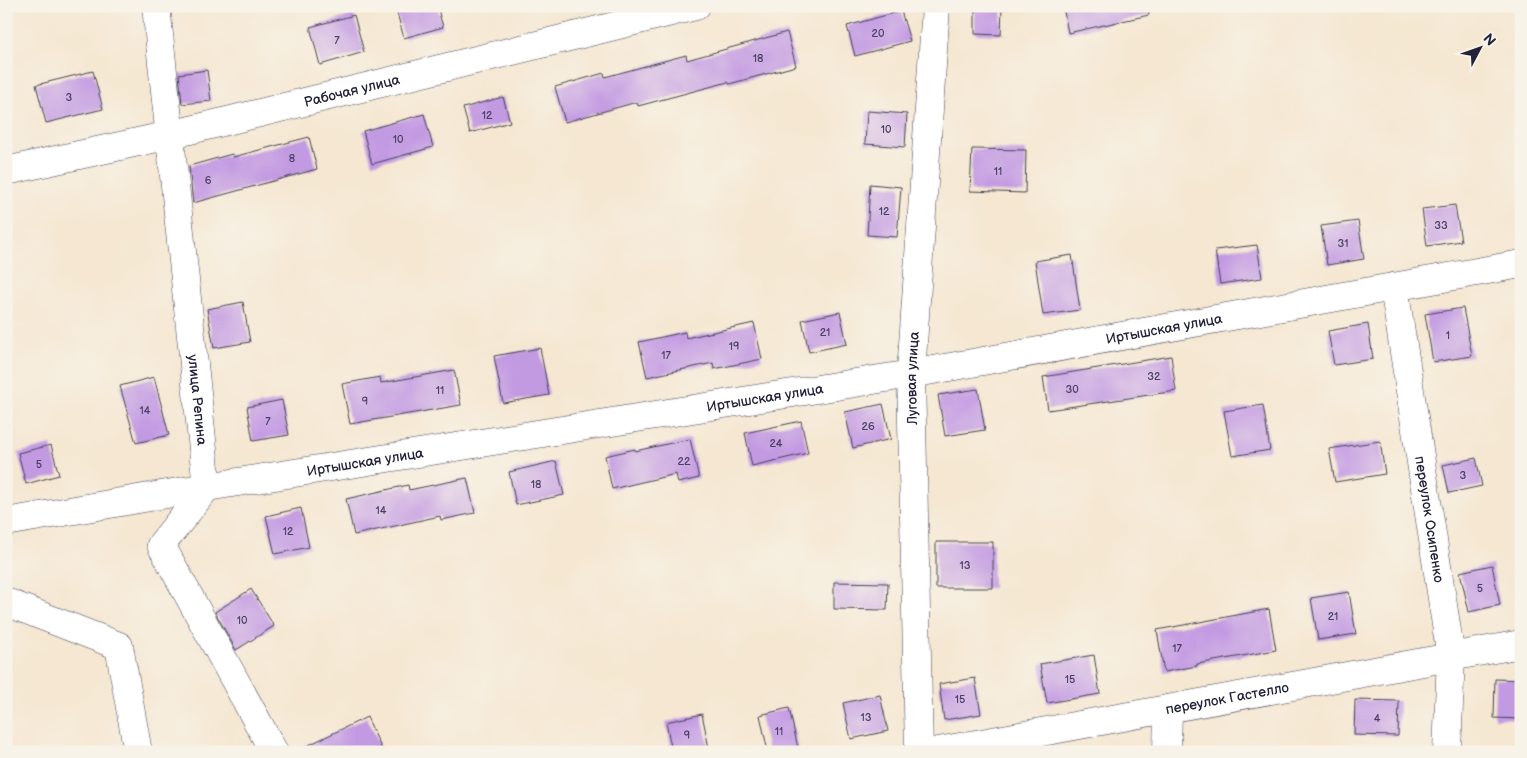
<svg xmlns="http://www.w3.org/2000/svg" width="1527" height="758" font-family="'Balsamiq Sans',sans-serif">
  <rect width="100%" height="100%" fill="#f7f3e8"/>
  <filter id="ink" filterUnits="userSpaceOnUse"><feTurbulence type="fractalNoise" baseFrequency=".02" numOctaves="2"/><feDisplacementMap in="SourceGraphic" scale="10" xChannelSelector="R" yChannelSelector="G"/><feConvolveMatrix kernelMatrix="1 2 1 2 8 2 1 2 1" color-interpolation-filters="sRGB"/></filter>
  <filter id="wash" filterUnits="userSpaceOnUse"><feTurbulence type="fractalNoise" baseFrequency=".0096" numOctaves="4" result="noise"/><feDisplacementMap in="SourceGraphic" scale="20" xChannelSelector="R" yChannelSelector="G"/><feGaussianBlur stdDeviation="1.12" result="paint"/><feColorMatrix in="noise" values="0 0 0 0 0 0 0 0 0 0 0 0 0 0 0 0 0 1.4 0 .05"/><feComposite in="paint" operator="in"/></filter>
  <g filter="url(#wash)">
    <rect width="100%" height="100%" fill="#f5e7d2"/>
    <g id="blocks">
      <!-- building -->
      <path fill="#c29ae2" d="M395,6H437L443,27L404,38Z
        M975,6H1002L1001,35L975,34Z
        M1063,6H1148L1149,15L1068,33Z
        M901,11L910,41L855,56L847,26Z
        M354,15L364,52L320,65L310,27Z
        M787,32L796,66L729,84L728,82L638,106L637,102L565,122L555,87L604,73L605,77L686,55L687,60Z
        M207,70L211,101L182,104L179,74Z
        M93,71L103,109L46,123L36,85Z
        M503,97L510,122L470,133L463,108Z
        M867,111L907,114L905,147L865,144Z
        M424,114L433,147L372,164L363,131Z
        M309,137L317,169L193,203L189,166L232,154L233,157Z
        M972,149L1026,150L1025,193L970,191Z
        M870,184L901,187L897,237L867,235Z
        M1455,205L1461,241L1427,246L1422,209Z
        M1358,221L1364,259L1327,265L1321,226Z
        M1257,245L1262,278L1220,284L1215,250Z
        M1072,255L1080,310L1043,315L1035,261Z
        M243,302L250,342L214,348L207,309Z
        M1463,308L1472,356L1433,362L1425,314Z
        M840,312L847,344L809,352L802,320Z
        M754,323L762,359L714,369L713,363L647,377L639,342L685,332L686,338Z
        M1368,324L1373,359L1334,365L1328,331Z
        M540,348L549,395L503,403L494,356Z
        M1171,356L1176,391L1048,410L1043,377Z
        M454,370L461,405L350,424L342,384L380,377L381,383Z
        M154,377L169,435L136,443L120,386Z
        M978,389L985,430L945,436L938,395Z
        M282,400L289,435L253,441L247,407Z
        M883,404L891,439L853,448L845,412Z
        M1263,405L1270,450L1232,456L1224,411Z
        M801,421L808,453L752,466L745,433Z
        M690,439L699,478L678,483L676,474L612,489L605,456L635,449V451Z
        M1380,441L1385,474L1335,482L1329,449Z
        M51,445L59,475L26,484L18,453Z
        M1476,458L1482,486L1449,493L1443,465Z
        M556,461L564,495L516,505L509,472Z
        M467,478L475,513L441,520L440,516L354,535L346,499L408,485L409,490Z
        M301,508L309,547L275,554L266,516Z
        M936,542H993V588H936Z
        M1492,565L1500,605L1469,612L1460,572Z
        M834,582L888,583L887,610L834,609Z
        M251,589L274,626L236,650L215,612Z
        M1349,592L1356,634L1318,640L1311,598Z
        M1269,609L1276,650L1197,664V666L1164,672L1157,630Z
        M1094,655L1100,694L1047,703L1040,664Z
        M975,678L981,714L944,720L939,684Z
        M1495,679L1521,680V719L1494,718Z
        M880,695L888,731L851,739L843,703Z
        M1355,700L1399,701L1398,736L1354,735Z
        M789,708L798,748L781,752H768L760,715Z
        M702,714L709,748L691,752H672L666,722Z
        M367,717L383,752H294Z"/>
    </g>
  </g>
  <g filter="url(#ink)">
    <use href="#blocks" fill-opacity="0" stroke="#424052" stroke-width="1"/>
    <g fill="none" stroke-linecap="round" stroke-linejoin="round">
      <defs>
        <g id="minor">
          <path id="s1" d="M156,6L207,487L161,545L274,752"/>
          <path id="s2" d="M6,171L170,135L696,6"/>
          <path id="s3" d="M1394,287L1451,657L1447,752"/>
          <path id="s4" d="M6,522L207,487L911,374L1521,264"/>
          <path d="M6,602L119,646L138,752"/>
          <path id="s5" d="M919,752L911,374L936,6"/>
          <path id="s6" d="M933,752L1521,644"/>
          <path d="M1167,752L1168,709"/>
        </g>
      </defs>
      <!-- minor casing -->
      <use href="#minor" stroke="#424052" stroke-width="29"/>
      <!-- minor -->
      <use href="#minor" stroke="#fff" stroke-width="28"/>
    </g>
  </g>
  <g text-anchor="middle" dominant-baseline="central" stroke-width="5" stroke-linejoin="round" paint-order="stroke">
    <!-- number labels -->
    <g font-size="11" fill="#4a4065">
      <text x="878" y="33">20</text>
      <text x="337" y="40">7</text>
      <text x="758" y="58">18</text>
      <text x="69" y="97">3</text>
      <text x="487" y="115">12</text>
      <text x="886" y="129">10</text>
      <text x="398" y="139">10</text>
      <text x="292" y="158">8</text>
      <text x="998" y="171">11</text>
      <text x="208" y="180">6</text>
      <text x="884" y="211">12</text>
      <text x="1441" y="225">33</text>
      <text x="1343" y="243">31</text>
      <text x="825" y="332">21</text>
      <text x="1448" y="335">1</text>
      <text x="734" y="346">19</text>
      <text x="666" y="355">17</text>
      <text x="1154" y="376">32</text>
      <text x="1072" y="389">30</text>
      <text x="440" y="390">11</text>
      <text x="365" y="401">9</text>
      <text x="145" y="410">14</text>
      <text x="268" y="421">7</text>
      <text x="868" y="426">26</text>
      <text x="776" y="443">24</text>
      <text x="684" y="461">22</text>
      <text x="39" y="464">5</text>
      <text x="1463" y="475">3</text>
      <text x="536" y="484">18</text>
      <text x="381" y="510">14</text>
      <text x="288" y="531">12</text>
      <text x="965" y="565">13</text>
      <text x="1480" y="588">5</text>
      <text x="1333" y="616">21</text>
      <text x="242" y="620">10</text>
      <text x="1177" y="648">17</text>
      <text x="1070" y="679">15</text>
      <text x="960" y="699">15</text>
      <text x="866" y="717">13</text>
      <text x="1377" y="718">4</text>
      <text x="779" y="731">11</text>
      <text x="687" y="735">9</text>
    </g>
    <!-- street labels -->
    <g font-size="14" fill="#22223b" stroke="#f7f3e8">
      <text stroke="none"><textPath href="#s2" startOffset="355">Рабочая улица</textPath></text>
      <text stroke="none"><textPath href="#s4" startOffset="1174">Иртышская улица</textPath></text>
      <text stroke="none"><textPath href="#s5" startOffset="374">Луговая улица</textPath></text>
      <text stroke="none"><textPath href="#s4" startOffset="769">Иртышская улица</textPath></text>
      <text stroke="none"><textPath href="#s1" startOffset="396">улица Репина</textPath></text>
      <text stroke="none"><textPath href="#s4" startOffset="364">Иртышская улица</textPath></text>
      <text stroke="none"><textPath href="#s3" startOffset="235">переулок Осипенко</textPath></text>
      <text stroke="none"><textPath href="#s6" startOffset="299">переулок Гастелло</textPath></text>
    </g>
  </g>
  <!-- margin -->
  <rect width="1527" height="758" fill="none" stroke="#f7f3e8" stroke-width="25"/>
  <!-- north arrow -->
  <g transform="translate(1480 48) rotate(49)" stroke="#f7f3e8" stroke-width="4" paint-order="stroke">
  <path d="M0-4L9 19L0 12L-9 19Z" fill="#22223b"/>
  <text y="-8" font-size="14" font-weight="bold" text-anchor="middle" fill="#22223b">N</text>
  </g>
</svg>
